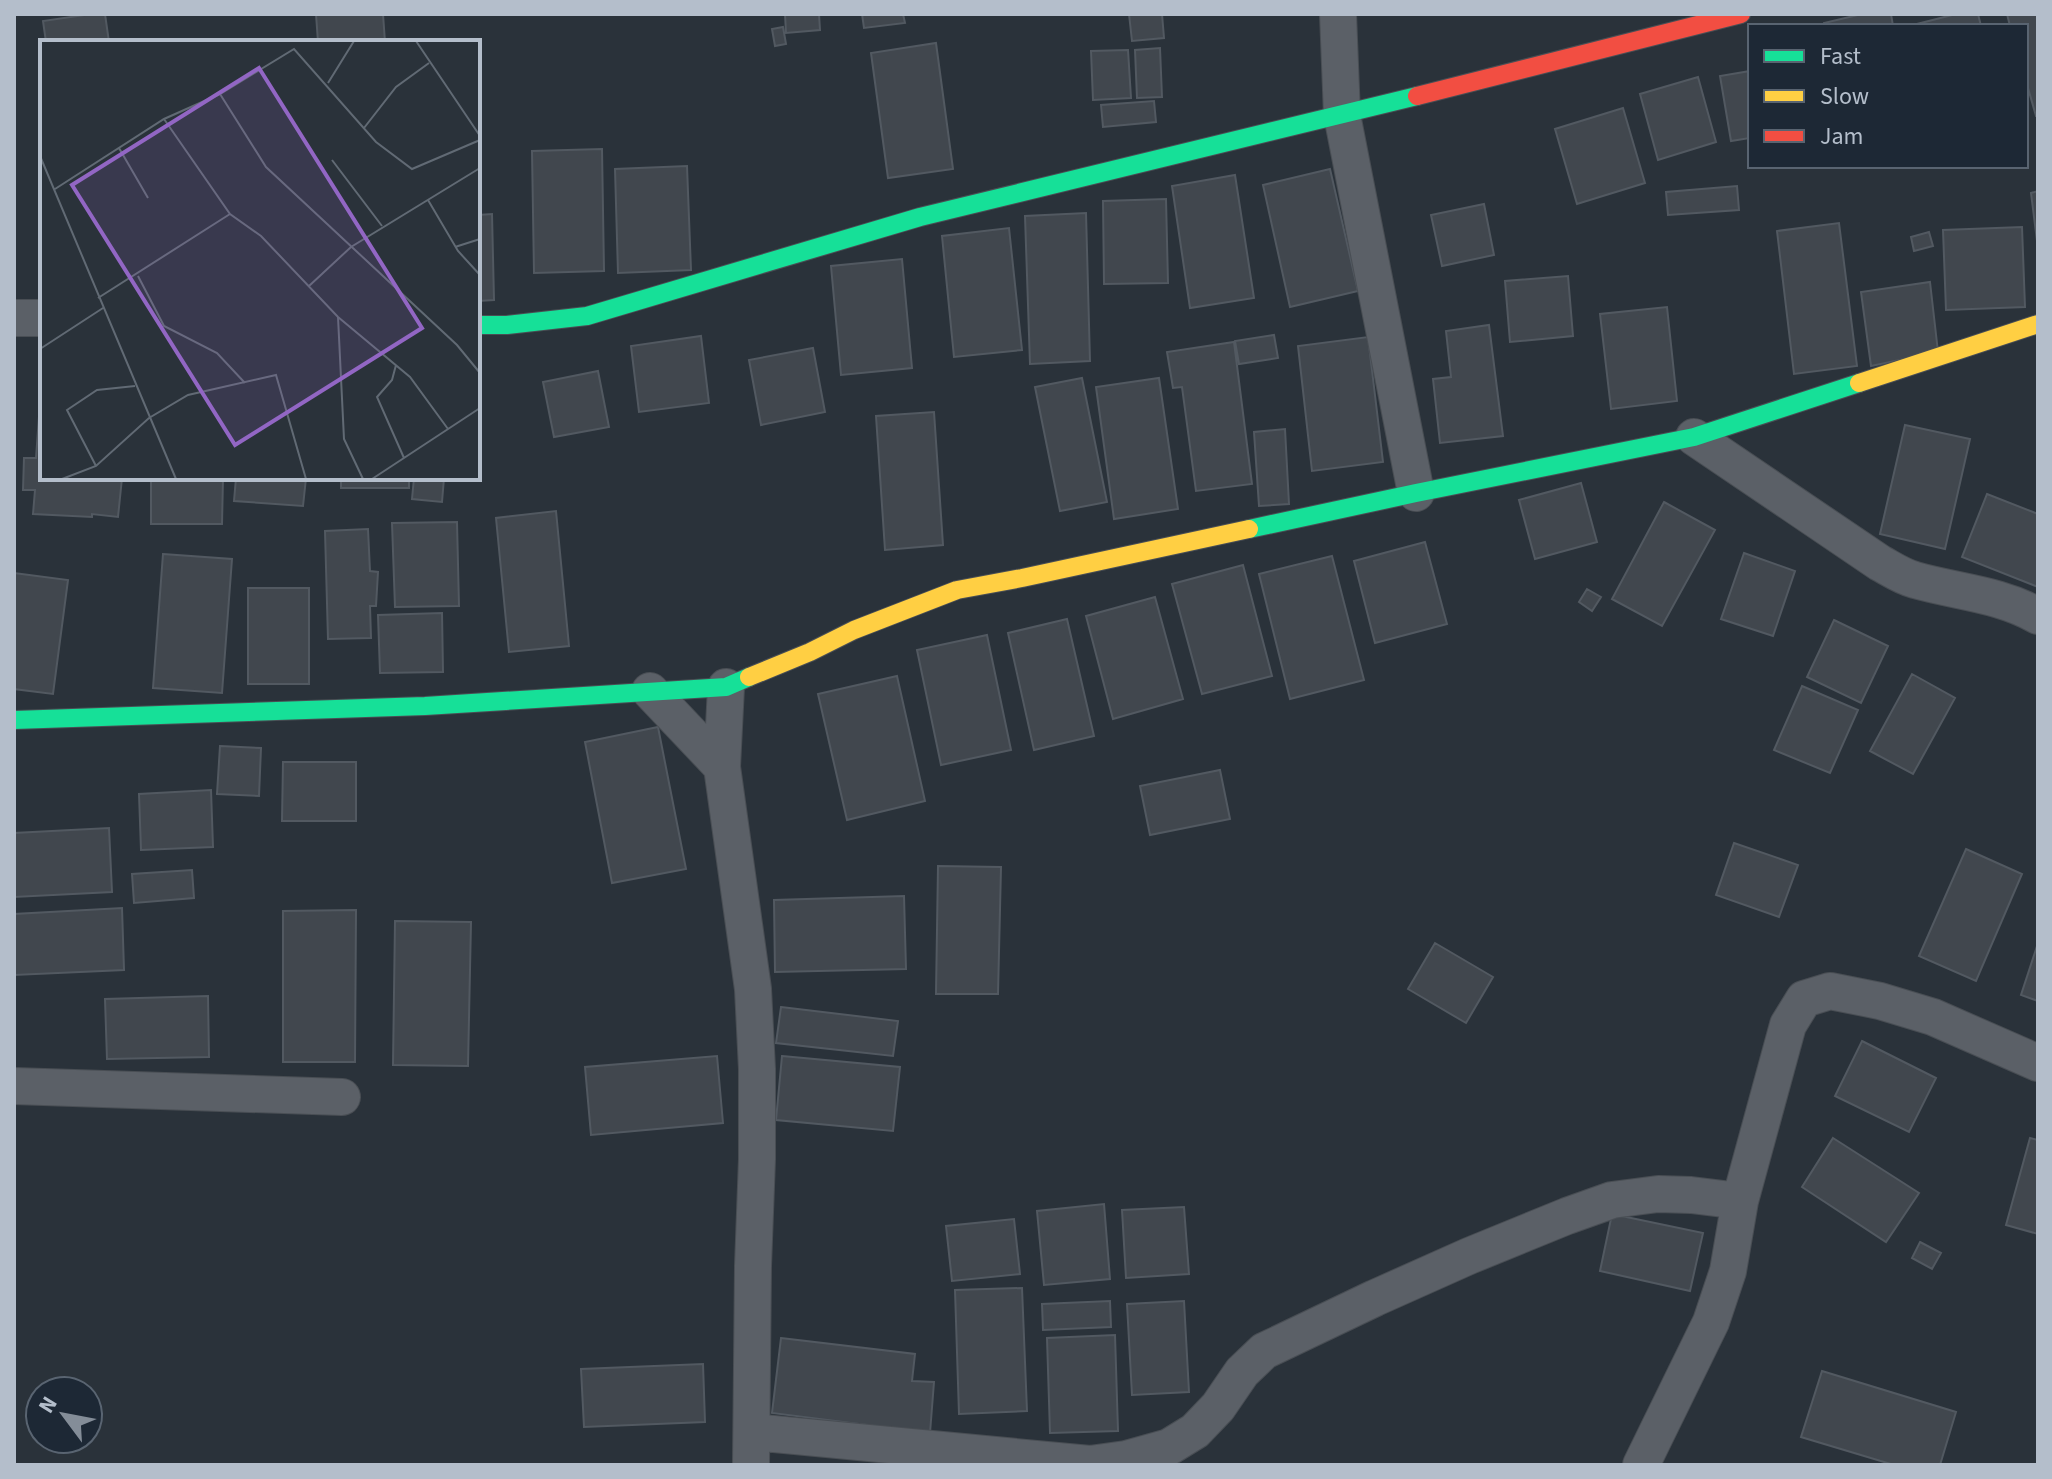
<svg xmlns="http://www.w3.org/2000/svg" width="2052" height="1479" font-family="'Source Sans 3',sans-serif">
  <rect width="100%" height="100%" fill="#2a323a"/>
  <!-- building -->
  <path fill="#41474e" stroke="#525961" stroke-width="2" d="M91,14H105L109,42H46L43,21Z
    M316,14H383L385,42H318Z
    M785,14H819L820,30L786,33Z
    M862,14H905H903L905,23L864,28Z
    M1129,14H1162L1164,38L1132,41Z
    M1862,14H1891L1893,26H1824V23Z
    M1956,14H1978L1981,26H1918L1917,24Z
    M2007,14H2038V116H2036L2026,81V26H2010Z
    M783,27L786,44L775,46L772,29Z
    M936,43L953,169L888,178L871,53Z
    M1160,48L1162,97L1137,98L1135,50Z
    M1128,50L1131,98L1093,100L1091,51Z
    M1750,71V138L1731,141L1720,76Z
    M1698,77L1716,142L1658,160L1640,94Z
    M1154,101L1156,122L1103,127L1101,105Z
    M1623,108L1645,183L1577,204L1555,129Z
    M602,149L604,271L534,273L532,151Z
    M687,166L691,270L618,273L615,169Z
    M1330,169L1358,291L1290,307L1263,185Z
    M1235,175L1254,298L1190,308L1172,186Z
    M1737,186L1739,210L1668,215L1666,192Z
    M2038,191V249L2031,193Z
    M1166,199L1168,283L1104,284L1103,201Z
    M1484,204L1494,255L1442,266L1431,215Z
    M1086,213L1090,361L1030,364L1025,216Z
    M492,214L494,300L478,301V215Z
    M1839,223L1857,366L1794,374L1777,231Z
    M2022,227L2025,307L1946,310L1943,230Z
    M1009,228L1022,350L954,357L942,236Z
    M1929,232L1933,246L1914,251L1911,237Z
    M902,259L912,368L841,375L831,266Z
    M1568,276L1573,336L1510,342L1505,281Z
    M1930,282L1938,352L1871,366L1861,292Z
    M1667,307L1677,401L1611,409L1600,314Z
    M1489,325L1503,436L1440,443L1433,379L1451,377L1446,331Z
    M1274,335L1278,358L1239,364L1235,341Z
    M701,336L709,403L639,412L631,346Z
    M1368,337L1383,462L1312,471L1298,346Z
    M1234,342L1252,484L1196,491L1182,387L1173,388L1167,352Z
    M813,348L825,412L761,425L749,360Z
    M598,371L609,427L554,437L543,382Z
    M42,375V478H122L118,517L92,514V517L33,514L35,490H23L24,458H36Z
    M1082,378L1107,502L1060,511L1035,387Z
    M1159,378L1178,509L1114,519L1096,387Z
    M934,412L943,545L885,550L876,416Z
    M1905,425L1970,439L1945,549L1880,534Z
    M1285,429L1289,504L1259,506L1254,432Z
    M151,478H223L222,524H151Z
    M236,478H306L303,506L234,501Z
    M341,478H409V488H341Z
    M414,478H444L442,502L412,499Z
    M1581,483L1597,542L1535,559L1519,500Z
    M1987,494L2038,514V587L1962,557Z
    M1664,502L1715,530L1662,626L1612,599Z
    M556,511L569,646L509,652L496,518Z
    M457,522L459,606L395,607L392,523Z
    M368,529L370,571L378,572L376,606H370L371,638L328,639L325,531Z
    M1425,542L1447,624L1375,643L1354,561Z
    M1744,553L1795,571L1773,636L1721,619Z
    M163,554L232,559L222,693L153,688Z
    M1332,556L1364,680L1290,699L1259,574Z
    M1243,565L1272,676L1202,694L1172,584Z
    M14,573L68,580L53,694L14,689Z
    M248,588H309V684H248Z
    M1587,589L1601,597L1592,611L1579,602Z
    M1155,597L1183,699L1113,719L1086,616Z
    M442,613L443,672L380,673L378,615Z
    M1067,619L1094,736L1034,750L1008,633Z
    M1834,620L1888,646L1861,703L1807,677Z
    M987,635L1011,750L941,765L917,650Z
    M1912,674L1955,698L1913,774L1870,751Z
    M897,676L925,801L847,820L818,694Z
    M1802,686L1858,710L1830,773L1774,750Z
    M658,727L686,869L612,883L585,742Z
    M220,746L261,748L259,796L217,794Z
    M283,762H356V821H282Z
    M1220,770L1230,819L1150,835L1140,786Z
    M211,790L213,847L141,850L139,794Z
    M109,828L112,892L14,897V833Z
    M1734,843L1798,865L1779,917L1716,895Z
    M1966,849L2022,874L1976,981L1919,956Z
    M938,866L1001,867L998,994H936Z
    M192,870L194,898L134,903L132,874Z
    M904,896L906,969L775,972L774,900Z
    M122,908L124,970L14,975V914Z
    M356,910L355,1062H283V911Z
    M395,921L471,922L468,1066L393,1065Z
    M1435,943L1493,977L1466,1023L1408,989Z
    M2038,943V1001L2021,995Z
    M208,996L209,1057L107,1059L105,999Z
    M781,1007L898,1021L893,1056L776,1043Z
    M1862,1041L1936,1078L1909,1132L1835,1096Z
    M717,1056L723,1123L591,1135L585,1067Z
    M782,1056L900,1067L893,1131L776,1120Z
    M1833,1138L1919,1193L1886,1242L1802,1187Z
    M2030,1138L2038,1140V1234L2006,1225Z
    M1104,1204L1110,1279L1044,1285L1037,1211Z
    M1184,1207L1189,1274L1126,1278L1122,1210Z
    M1612,1214L1703,1233L1690,1291L1600,1271Z
    M1014,1219L1020,1274L952,1281L946,1226Z
    M1920,1242L1941,1253L1932,1269L1912,1258Z
    M1022,1288L1027,1411L959,1414L955,1290Z
    M1110,1301L1111,1327L1043,1330L1042,1304Z
    M1184,1301L1189,1392L1132,1395L1127,1304Z
    M1115,1335L1118,1431L1050,1433L1047,1338Z
    M781,1338L915,1354L912,1381L934,1382L930,1433L772,1413Z
    M703,1364L705,1422L584,1427L581,1369Z
    M1822,1371L1956,1412L1940,1465H1894L1801,1437Z"/>
  <g fill="none" stroke-linecap="round" stroke-linejoin="round">
    <defs>
      <path id="street" d="M1338,14L1342,115L1416,493
        M14,318H42
        M1694,437L1880,563C1891,569 1903,577 1915,580C1957,592 2000,594 2038,616
        M726,687L722,767L753,989L757,1069V1159L753,1266L751,1465
        M650,691L722,767
        M14,1086L342,1097
        M752,1432L1090,1464L1126,1459L1169,1447L1195,1431L1218,1407L1242,1372L1264,1351L1375,1298L1469,1256L1567,1216L1612,1200L1658,1194L1691,1195L1740,1201
        M1641,1465L1711,1322L1728,1271L1740,1201L1788,1025L1804,999L1830,991L1880,1001L1933,1017L2038,1063"/>
      <path id="fast" d="M478,325H507L587,316L920,217L1417,96
        M1249,529L1416,493L1694,437L1859,383
        M14,720L425,706L726,687L749,677"/>
      <path id="slow" d="M1859,383L2038,324
        M749,677L810,652L854,630L957,590L1022,578L1249,529"/>
      <path id="jam" d="M1417,96L1741,14"/>
    </defs>
    <!-- street casing -->
    <use href="#street" stroke="#494e54" stroke-width="38"/>
    <!-- fast casing -->
    <use href="#fast" stroke="#494e54" stroke-width="20"/>
    <!-- slow casing -->
    <use href="#slow" stroke="#494e54" stroke-width="20"/>
    <!-- jam casing -->
    <use href="#jam" stroke="#494e54" stroke-width="20"/>
    <!-- street -->
    <use href="#street" stroke="#5b6067" stroke-width="36"/>
    <!-- fast -->
    <use href="#fast" stroke="#16e098" stroke-width="18"/>
    <!-- slow -->
    <use href="#slow" stroke="#ffcf43" stroke-width="18"/>
    <!-- jam -->
    <use href="#jam" stroke="#f24e42" stroke-width="18"/>
  </g>
  <!-- overview -->
  <g transform="translate(40 40)">
    <rect width="440" height="440" fill="#2a323a"/>
    <path fill="none" stroke="#616a74" stroke-width="2" d="M376,1L440,96M288,43L314,1M180,54L226,127L417,305L440,333M124,79L190,174L221,196L298,277L370,337L408,389M324,88L356,47L389,23M79,108L108,158M0,116L136,439M292,120L342,186M15,149L124,79L180,54L254,9L336,102L372,129L440,100M388,160L418,211L440,235M415,207L440,199M98,236L124,286L177,313L205,343M269,246L311,207L440,128M58,258L190,174M298,277L304,399L323,439M0,309L63,268M356,325L352,340L337,357L364,418M56,426L27,370L57,350L95,346M22,439L56,426L109,378L148,355L236,335L266,439M332,439L440,368"/>
    <path fill="#9266c4" fill-opacity="0.15" stroke="#9266c4" stroke-width="4" d="M219,28L382,288L195,405L32,145Z"/>
    <rect width="440" height="440" fill="none" stroke="#b4becb" stroke-width="4"/>
  </g>
  <!-- border -->
  <rect width="2052" height="1479" fill="none" stroke="#b4becb" stroke-width="32"/>
  <!-- legend -->
  <rect x="1748" y="24" width="280" height="144" fill="#1d2835" stroke="#596471" stroke-width="2"/>
  <rect x="1764" y="50" width="40" height="12" fill="#16e098" stroke="#596471" stroke-width="2"/>
  <text x="1820" y="64" font-size="24" fill="#b4becb">Fast</text>
  <rect x="1764" y="90" width="40" height="12" fill="#ffcf43" stroke="#596471" stroke-width="2"/>
  <text x="1820" y="104" font-size="24" fill="#b4becb">Slow</text>
  <rect x="1764" y="130" width="40" height="12" fill="#f24e42" stroke="#596471" stroke-width="2"/>
  <text x="1820" y="144" font-size="24" fill="#b4becb">Jam</text>
  <!-- north arrow -->
  <g transform="translate(64 1415) rotate(302)"><circle r="38" fill="#1d2835" stroke="#596471" stroke-width="2"/>
  <path d="M0-6L14 30L0 20L-14 30Z" fill="#848d98"/>
  <text y="-12" font-size="22" font-weight="bold" text-anchor="middle" fill="#b4becb">N</text>
  </g>
</svg>
